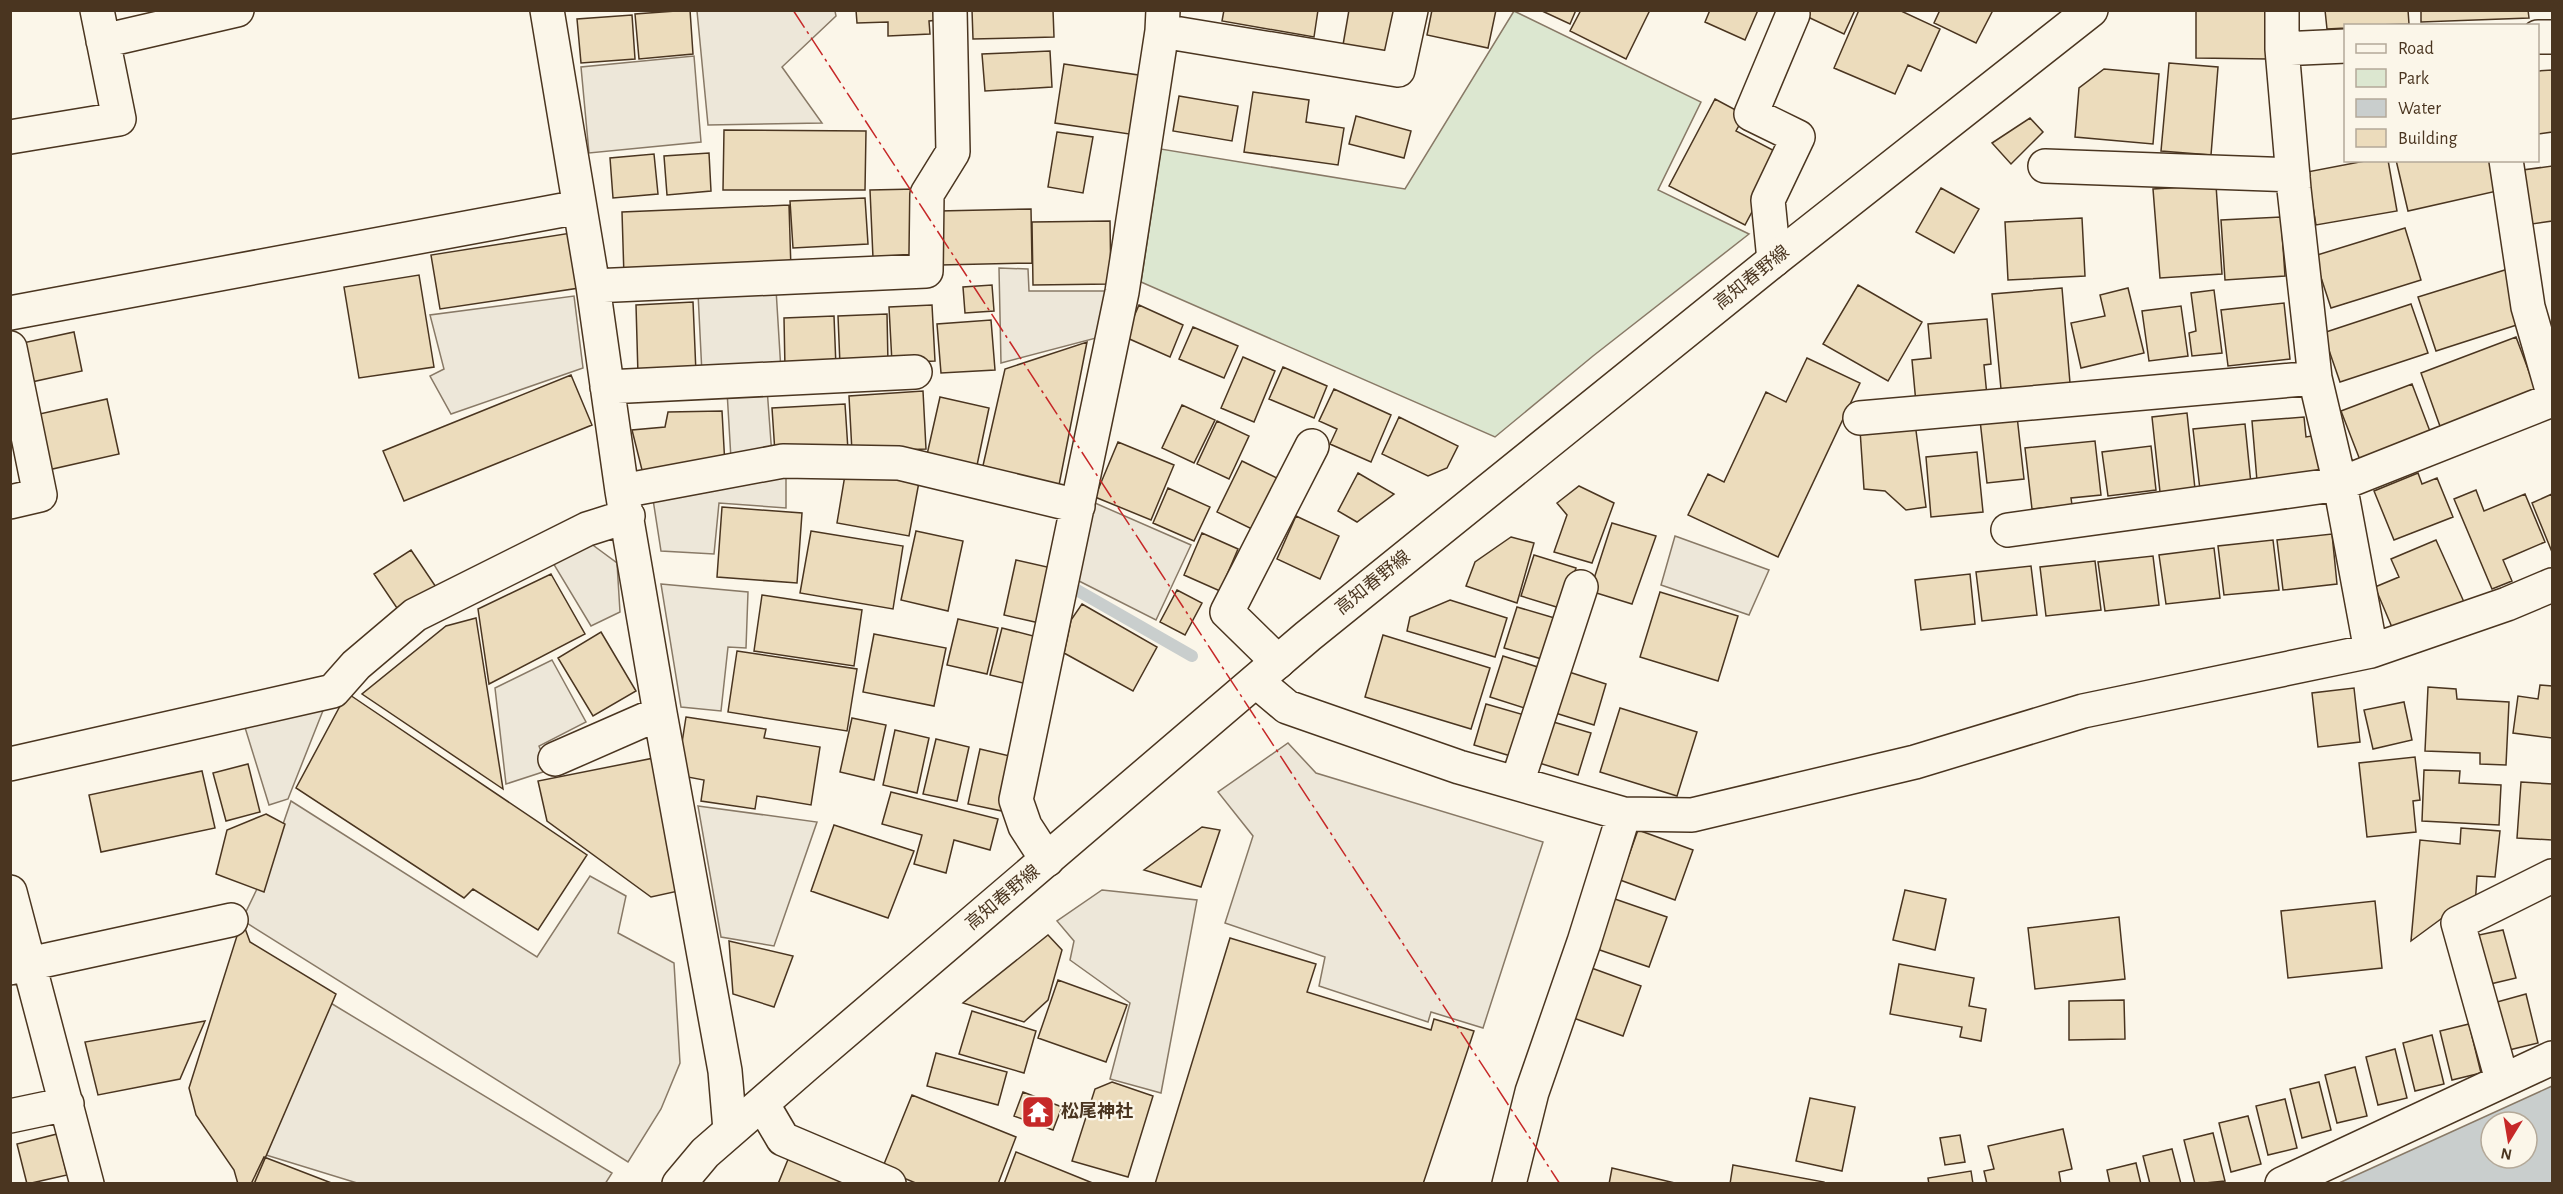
<svg xmlns="http://www.w3.org/2000/svg" width="2563" height="1194" font-family="'Alegreya Sans','Noto Sans JP',sans-serif">
  <rect width="100%" height="100%" fill="#fbf6e9"/>
  <!-- green -->
  <path fill="#dce7d0" stroke="#887966" stroke-width="1.5" d="M1514,11L1701,102L1658,190L1749,234L1593,356L1495,437L1141,282L1161,149L1405,189Z"/>
  <!-- parking -->
  <path fill="#ede7d9" stroke="#887966" stroke-width="1.5" d="M697,11H835L836,16L782,67L822,123L708,125Z
    M694,56L701,142L589,153L581,67Z
    M999,268L1028,269L1029,291H1106L1100,337L1001,363Z
    M776,289L781,371L702,374L698,293Z
    M574,296L583,368L451,414L430,376L444,369L430,315Z
    M767,388L772,456L731,459L727,391Z
    M786,467V508L719,503L714,554L661,551L652,493Z
    M1095,503L1191,545L1156,620L1077,580Z
    M1675,536L1769,570L1749,615L1661,585Z
    M590,543L617,563L620,612L591,626L550,558Z
    M661,584L748,592L746,648L728,647L721,711L681,707Z
    M552,660L586,722L539,746L549,770L506,784L495,688Z
    M326,703L288,799L269,805L243,721Z
    M1288,743L1316,773L1543,842L1483,1028L1431,1012L1428,1022L1319,986L1325,957L1225,923L1253,836L1218,792Z
    M291,801L537,957L590,876L626,896L618,933L674,963L680,1063L661,1109L628,1162L242,920L270,862Z
    M698,806L817,822L774,946L721,937Z
    M1102,890L1197,900L1161,1093L1110,1079L1130,1003L1070,960L1074,941L1057,921Z
    M329,1002L612,1173L605,1184L357,1183L266,1155Z"/>
  <!-- water -->
  <path fill="#c9cecd" stroke="#887966" stroke-width="1.5" fill-rule="evenodd" d="M2552,1086V1183H2339ZM2491,1122H2527V1158H2491Z"/>
  <g fill="none" stroke-linecap="round" stroke-linejoin="round">
    <!-- stream -->
    <path stroke="#c9cecd" stroke-width="12" d="M1075,589L1192,656"/>
  </g>
  <!-- building -->
  <path fill="#ecdcbc" stroke="#4a3520" stroke-width="1.5" d="M690,10L693,54L639,59L635,14Z
    M856,10H939V20L929,21L930,34L888,36V22L857,23Z
    M972,10H1053L1054,37L973,39Z
    M1224,10H1318L1314,37L1222,21Z
    M1349,10H1402L1395,54L1343,45Z
    M1432,10H1496L1488,48L1427,35Z
    M1540,10H1576L1570,24Z
    M1581,10H1650L1626,59L1570,31Z
    M1710,10H1758L1745,40L1705,22Z
    M1793,10H1855L1844,34Z
    M1859,10H1899L1940,29L1921,71L1908,65L1895,94L1834,68Z
    M1940,10H1989L1992,12L1976,43L1934,23Z
    M2196,10H2268V59L2196,58Z
    M2325,10H2408L2409,24L2346,26V28L2327,29Z
    M2421,10H2528L2529,18L2421,22Z
    M632,15L635,59L581,63L577,19Z
    M1050,51L1052,87L985,91L982,54Z
    M2169,63L2218,67L2211,155L2161,151Z
    M1064,64L1145,76L1136,135L1055,123Z
    M2104,69L2159,74L2153,144L2075,137L2079,88Z
    M2552,70V132L2538,134V71Z
    M1253,92L1309,100L1306,122L1344,128L1338,165L1244,152Z
    M1179,96L1238,106L1232,141L1173,131Z
    M1715,99L1745,115L1736,131L1782,155L1745,225L1669,186Z
    M1356,116L1411,131L1404,158L1349,144Z
    M2030,118L2043,132L2011,164L1992,143Z
    M724,130L866,131L865,190H723Z
    M1057,132L1093,137L1083,193L1048,187Z
    M709,153L711,191L667,195L664,156Z
    M654,154L658,194L613,198L610,158Z
    M2370,160H2388L2397,211L2316,225L2307,172Z
    M2396,160H2490L2497,191L2408,211Z
    M2552,166V221L2532,224L2523,170Z
    M2216,185L2222,274L2160,278L2153,189Z
    M1941,188L1979,209L1954,253L1916,232Z
    M916,189L918,257L873,258L870,190Z
    M865,198L868,244L793,248L790,201Z
    M789,205L791,270L624,277L622,212Z
    M1031,209L1032,263L940,265L939,211Z
    M2281,217L2285,276L2225,280L2221,220Z
    M2082,218L2085,276L2008,280L2005,222Z
    M1110,221L1111,284L1033,285L1032,222Z
    M2405,228L2421,280L2331,308L2314,256Z
    M571,233L579,288L440,309L431,255Z
    M2508,269L2526,322L2436,351L2418,297Z
    M419,275L434,367L359,378L344,287Z
    M992,285L994,311L965,313L963,287Z
    M1858,285L1922,322L1888,381L1823,344Z
    M2062,288L2070,383L2001,389L1992,294Z
    M2128,288L2144,353L2081,368L2071,323L2105,316L2100,295Z
    M2214,290L2222,353L2192,356L2189,333L2196,331L2191,293Z
    M693,302L696,373L638,375L636,305Z
    M2284,303L2290,359L2228,366L2221,310Z
    M2411,304L2428,353L2340,382L2323,333Z
    M932,305L935,361L892,363L889,307Z
    M1139,305L1183,325L1170,357L1125,337Z
    M2181,306L2188,356L2149,361L2142,311Z
    M887,314L888,364L840,365L838,316Z
    M834,316L836,367L785,369L784,318Z
    M1987,319L1991,364L1984,365L1987,396L1916,403L1912,360L1931,358L1928,324Z
    M991,320L995,370L941,373L937,324Z
    M1193,327L1238,346L1224,378L1179,359Z
    M74,332L82,371L27,383L18,344Z
    M2516,337L2537,393L2441,429L2421,373Z
    M1087,342L1059,485L982,470L1005,369Z
    M1243,357L1275,371L1254,422L1221,408Z
    M1807,358L1860,383L1778,557L1688,515L1708,474L1724,482L1766,392L1786,402Z
    M1283,367L1327,386L1314,418L1269,399Z
    M571,375L592,425L404,501L383,451Z
    M2412,384L2431,434L2360,460L2341,411Z
    M1334,389L1391,415L1371,462L1330,444L1337,429L1319,421Z
    M923,391L926,449L852,452L849,396Z
    M940,397L989,408L976,470L926,459Z
    M107,399L119,454L48,470L35,415Z
    M845,404L848,450L775,453L772,408Z
    M1182,405L1215,420L1194,463L1162,448Z
    M722,411L725,466L643,474L632,430L665,427L668,412Z
    M2187,413L2195,489L2160,492L2152,417Z
    M2017,416L2024,479L1987,483L1980,420Z
    M1399,417L1458,446L1447,468L1428,476L1382,454Z
    M2304,417L2306,437L2318,435L2322,475L2257,481L2252,421Z
    M1217,421L1249,436L1229,479L1197,464Z
    M1915,423L1926,507L1906,510L1885,491L1864,489L1860,430Z
    M2245,424L2251,484L2200,490L2193,429Z
    M2095,441L2101,495L2071,498L2072,505L2032,509L2025,448Z
    M1118,442L1174,465L1151,520L1095,497Z
    M2151,446L2156,490L2108,496L2102,452Z
    M1977,452L1983,512L1931,517L1926,457Z
    M1242,461L1281,480L1256,531L1217,512Z
    M846,469L919,482L909,536L837,523Z
    M1358,473L1394,494L1357,522L1338,511Z
    M2418,473L2422,484L2437,478L2453,517L2394,540L2374,491Z
    M1579,486L1614,503L1592,563L1554,552L1567,515L1557,503Z
    M1168,488L1210,507L1194,541L1153,523Z
    M2476,490L2484,511L2525,494L2545,542L2503,560L2512,581L2492,589L2454,499Z
    M2552,494V552L2532,503Z
    M722,507L802,513L797,583L717,577Z
    M1296,516L1339,536L1320,579L1277,559Z
    M1612,523L1656,536L1632,604L1590,591Z
    M811,531L903,546L893,609L800,593Z
    M916,531L963,541L948,611L901,600Z
    M1202,533L1238,549L1220,591L1184,575Z
    M2332,534L2337,584L2283,590L2277,540Z
    M1511,537L1534,543L1517,603L1466,586L1475,562Z
    M2273,540L2279,590L2224,595L2218,546Z
    M2436,540L2464,602L2394,632L2375,587L2399,577L2391,559Z
    M2214,548L2220,598L2166,604L2159,555Z
    M411,550L438,590L401,614L374,574Z
    M1534,555L1576,568L1563,609L1521,596Z
    M2153,556L2159,605L2105,611L2098,562Z
    M1016,560L1056,569L1044,624L1004,615Z
    M2095,561L2101,610L2046,616L2040,567Z
    M2031,566L2037,615L1982,621L1976,572Z
    M551,574L585,634L489,684L478,609Z
    M1970,574L1975,624L1921,630L1915,580Z
    M1177,590L1202,603L1185,635L1160,622Z
    M1660,592L1738,616L1718,681L1640,657Z
    M762,595L862,610L854,666L754,651Z
    M1450,600L1507,618L1495,657L1407,631L1410,617Z
    M1082,604L1157,647L1133,691L1064,653L1071,620Z
    M1517,607L1558,619L1545,660L1504,648Z
    M476,618L503,789L362,694L446,626Z
    M958,619L998,628L987,674L947,665Z
    M1002,628L1041,638L1031,685L990,675Z
    M601,632L636,691L593,716L558,658Z
    M874,634L946,648L934,706L863,692Z
    M1383,635L1490,668L1471,729L1365,697Z
    M737,651L857,669L847,731L728,712Z
    M1503,656L1544,669L1531,710L1490,697Z
    M1566,671L1606,684L1594,725L1552,712Z
    M2540,685L2552,686V738L2513,733L2518,696L2538,699Z
    M2428,687L2456,689L2457,699L2509,702L2506,765L2480,764V753L2425,751Z
    M2354,688L2360,742L2318,747L2312,693Z
    M347,693L587,855L538,930L473,889L464,898L296,788Z
    M2404,702L2412,740L2373,749L2364,710Z
    M1486,704L1528,716L1514,757L1474,745Z
    M1620,708L1697,732L1677,796L1600,772Z
    M686,717L766,729L764,738L820,747L811,805L757,796L755,809L701,801L704,780L677,775Z
    M852,718L886,725L874,780L840,772Z
    M1550,721L1591,733L1578,775L1536,762Z
    M895,730L929,738L917,793L883,785Z
    M936,739L969,747L957,801L923,794Z
    M980,749L1014,757L1002,811L968,804Z
    M2415,757L2420,800L2413,801L2416,832L2367,837L2359,763Z
    M654,758L683,890L651,897L547,821L538,781Z
    M248,764L260,812L226,821L213,773Z
    M2424,770L2460,771L2459,783L2501,785L2499,825L2422,821Z
    M202,771L215,828L101,852L89,795Z
    M2521,782L2552,784V840L2517,838Z
    M891,792L998,819L990,850L954,840L946,873L914,864L922,835L882,824Z
    M266,814L285,824L264,892L216,874L227,830Z
    M834,825L914,851L888,918L811,891Z
    M1202,827L1220,830L1201,887L1144,870Z
    M2461,828L2500,831L2495,877L2477,876L2475,907L2460,905L2411,941L2420,840L2460,844Z
    M1638,830L1693,850L1675,900L1620,880Z
    M1905,890L1946,899L1935,950L1893,940Z
    M1612,898L1667,917L1649,967L1594,948Z
    M2375,901L2382,968L2288,978L2281,911Z
    M2119,917L2125,979L2035,989L2028,928Z
    M242,920L250,942L336,994L254,1184H238L234,1170L196,1115L189,1088Z
    M2503,930L2516,978L2486,985L2474,936Z
    M1048,935L1062,950L1048,1000L1024,1022L963,1003Z
    M1230,938L1316,964L1307,992L1431,1030L1434,1019L1474,1031L1423,1184H1155Z
    M729,941L793,956L774,1007L733,994Z
    M1899,964L1974,978L1969,1006L1986,1009L1981,1041L1960,1037L1962,1027L1890,1014Z
    M1586,966L1641,986L1623,1036L1568,1016Z
    M1058,980L1127,1005L1106,1062L1038,1038Z
    M2526,994L2538,1043L2509,1050L2497,1002Z
    M2124,1000L2125,1039L2069,1040V1001Z
    M972,1011L1036,1031L1024,1073L959,1054Z
    M205,1021L180,1079L98,1095L85,1042Z
    M2469,1024L2481,1073L2452,1080L2440,1031Z
    M2432,1035L2444,1084L2415,1091L2403,1043Z
    M2395,1049L2407,1098L2378,1105L2366,1057Z
    M936,1053L1007,1072L998,1105L927,1086Z
    M2355,1067L2367,1116L2337,1123L2325,1075Z
    M1112,1082L1153,1096L1128,1177L1072,1161L1095,1089Z
    M2319,1082L2331,1130L2302,1138L2290,1089Z
    M1023,1092L1062,1107L1053,1130L1014,1116Z
    M912,1095L1016,1137L998,1184H918L882,1169Z
    M1810,1098L1855,1107L1842,1171L1796,1161Z
    M2285,1099L2297,1148L2268,1155L2256,1106Z
    M2248,1116L2261,1164L2231,1172L2219,1123Z
    M2063,1129L2072,1169L2059,1172L2061,1184H1987L1984,1171L1994,1169L1988,1146Z
    M2213,1133L2225,1181L2195,1184L2184,1140Z
    M57,1134L67,1175L27,1184L17,1144Z
    M1960,1135L1965,1162L1945,1165L1940,1138Z
    M2172,1149L2181,1184H2150L2143,1156Z
    M1016,1152L1095,1184H1004Z
    M264,1157L334,1184H251Z
    M789,1157L854,1184H778Z
    M2136,1163L2141,1184H2110L2107,1170Z
    M1733,1165L1824,1182V1184H1730Z
    M1612,1168L1679,1184H1609Z
    M1971,1171L1973,1184H1929L1928,1178Z"/>
  <g fill="none" stroke-linecap="round" stroke-linejoin="round">
    <defs>
      <path id="street" d="M547,10L593,286L622,491L660,713L725,1071L730,1130
        M2282,10V49L2294,189L2315,378L2340,484L2371,651
        M1162,31L1398,70L1411,10
        M2538,37H2552
        M103,41L237,10
        M2282,49L2346,46
        M10,137L119,119L97,10
        M2506,160L2528,307L2552,390
        M2045,166L2293,175
        M1774,260L1768,200L1798,137L1751,114L1793,14
        M593,286L926,271L927,194L953,152L950,10
        M10,313L579,207
        M10,348L40,495L10,502
        M607,387L915,372
        M1860,418L2315,378
        M622,491L783,461L899,463L1078,506
        M2008,530L2340,484L2552,400
        M1278,662L1227,612L1312,446
        M1256,681L1287,707L1459,767L1624,814L1692,815L1915,762L2083,711L2371,651L2507,604L2552,585
        M555,759L660,713
        M10,764L333,691L356,665L415,615L587,529L628,516
        M1517,783L1581,587
        M1047,860L1025,826L1016,800L1122,292L1162,31L1163,10
        M10,892L87,1184
        M10,968L231,920
        M2502,1080L2458,923L2552,876
        M763,1105L783,1139L889,1184
        M10,1116L67,1104
        M1509,1184L1532,1092L1584,942L1624,814
        M2282,1184L2552,1058"/>
      <path id="primary" d="M679,1184L705,1153L806,1065L1308,636L1774,260L2091,10"/>
    </defs>
    <!-- street casing -->
    <use href="#street" stroke="#4a3520" stroke-width="36"/>
    <!-- primary casing -->
    <use href="#primary" stroke="#4a3520" stroke-width="36"/>
    <!-- street -->
    <use href="#street" stroke="#fbf6e9" stroke-width="33"/>
    <!-- primary -->
    <use href="#primary" stroke="#fbf6e9" stroke-width="33"/>
    <!-- power -->
    <path stroke="#c62828" stroke-width="1.5" stroke-dasharray="21 4.5 3 4.5" stroke-linecap="butt" d="M793,10L1560,1184"/>
  </g>
  <!-- icons -->
  <defs>
    <symbol id="temple-square" viewBox="-11 -11 22 22"><rect x="-9" y="-9" width="18" height="18" rx="4" fill="#c62828" stroke="#fbf6e9"/><path d="M0-6L5-2H3V0L6.5 2.5H4V6H1.5V3h-3V6H-4V2.5H-6.5L-3 0V-2H-5Z" fill="#fff"/></symbol>
  </defs>
  <g fill-rule="evenodd">
    <use href="#temple-square" x="1019" y="1093" width="38" height="38"/>
  </g>
  <g text-anchor="middle" dominant-baseline="central" stroke-width="4.5" stroke-linejoin="round" paint-order="stroke">
    <!-- street labels -->
    <g font-size="18" fill="#4a3520" stroke="#fbf6e9">
      <text transform="translate(1752 278) rotate(-39)">高知春野線</text>
      <text transform="translate(1373 583) rotate(-39)">高知春野線</text>
      <text transform="translate(1003 898) rotate(-40)">高知春野線</text>
    </g>
    <!-- poi labels -->
    <g font-size="18" font-weight="bold" fill="#4a3520" stroke="#fbf6e9" text-anchor="start">
      <text x="1061" y="1112">松尾神社</text>
    </g>
  </g>
  <!-- border -->
  <rect width="2563" height="1194" fill="none" stroke="#4a3520" stroke-width="24"/>
  <!-- legend -->
  <rect x="2344" y="24" width="195" height="138" fill="#fbf6e9" stroke="#b4a999" stroke-width="1.5"/>
  <rect x="2356" y="44" width="30" height="9" fill="#fbf6e9" stroke="#b4a999" stroke-width="1.5"/>
  <text x="2398" y="54" font-size="18" fill="#4a3520">Road</text>
  <rect x="2356" y="69" width="30" height="18" fill="#dce7d0" stroke="#b4a999" stroke-width="1.5"/>
  <text x="2398" y="84" font-size="18" fill="#4a3520">Park</text>
  <rect x="2356" y="99" width="30" height="18" fill="#c9cecd" stroke="#b4a999" stroke-width="1.5"/>
  <text x="2398" y="114" font-size="18" fill="#4a3520">Water</text>
  <rect x="2356" y="129" width="30" height="18" fill="#ecdcbc" stroke="#b4a999" stroke-width="1.5"/>
  <text x="2398" y="144" font-size="18" fill="#4a3520">Building</text>
  <!-- north arrow -->
  <g transform="translate(2509 1140) rotate(191)"><circle r="28" fill="#fbf6e9" stroke="#b4a999" stroke-width="1.5"/>
  <path d="M0-4.5L10 22L0 15L-10 22Z" fill="#c62828"/>
  <text y="-9" font-size="16" font-weight="bold" text-anchor="middle" fill="#4a3520">N</text>
  </g>
</svg>
